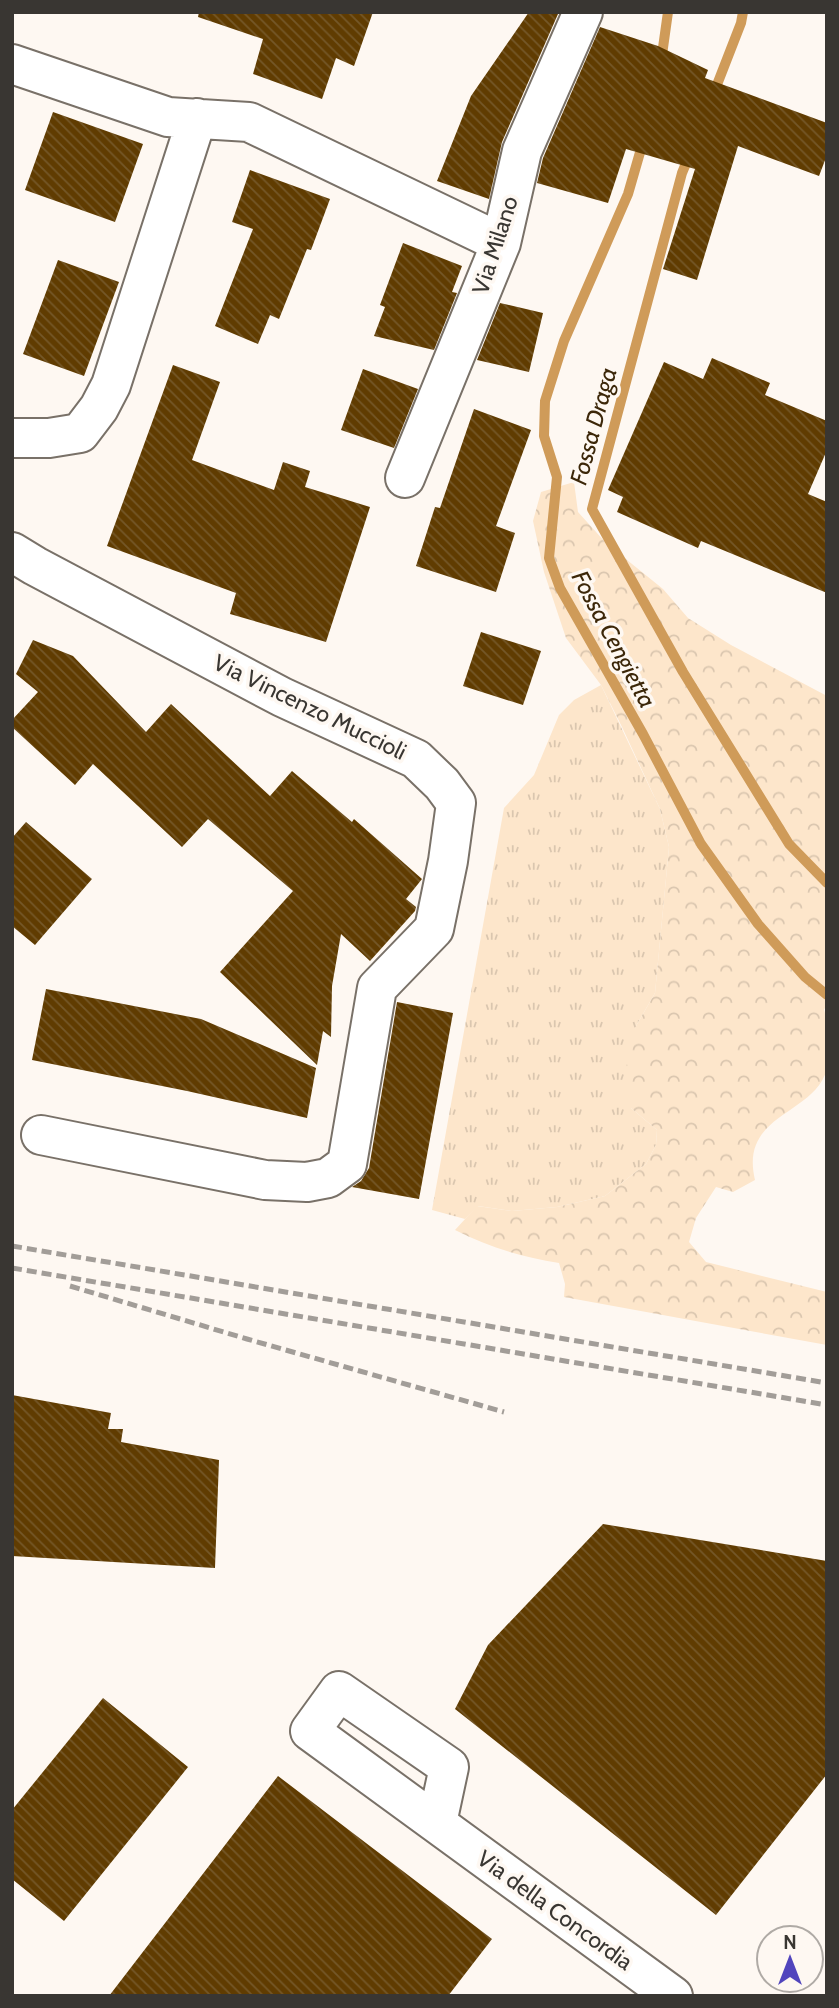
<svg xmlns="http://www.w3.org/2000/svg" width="839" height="2008" font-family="Cabin,sans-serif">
  <defs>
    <pattern id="grass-tufts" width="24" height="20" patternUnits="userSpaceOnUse" patternTransform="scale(1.75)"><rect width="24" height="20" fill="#fde6cb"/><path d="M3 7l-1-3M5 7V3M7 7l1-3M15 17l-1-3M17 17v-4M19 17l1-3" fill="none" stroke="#dac6af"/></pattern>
    <pattern id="forest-crowns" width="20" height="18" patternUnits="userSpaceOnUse" patternTransform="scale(1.75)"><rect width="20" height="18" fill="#fde6cb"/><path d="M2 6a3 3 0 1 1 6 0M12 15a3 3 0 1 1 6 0" fill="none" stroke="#dac6af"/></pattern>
    <pattern id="building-back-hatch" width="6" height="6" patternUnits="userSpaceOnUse" patternTransform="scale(1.75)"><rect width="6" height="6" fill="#603c01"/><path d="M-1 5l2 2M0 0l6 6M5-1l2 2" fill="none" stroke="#745728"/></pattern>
  </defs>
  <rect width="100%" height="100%" fill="#fef8f2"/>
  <!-- grass -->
  <path fill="url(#grass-tufts)" d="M601,685L660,809L669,847L655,993L636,1026L631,1108L657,1130L656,1145L646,1164L605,1196L557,1207L512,1211L478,1206L465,1219L432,1210L504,808L534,775L559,715L574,700Z"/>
  <!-- forest -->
  <path fill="url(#forest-crowns)" d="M574,482L578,512L606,543L663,589L688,618L731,645L827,696V1007L824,1009C827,1020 827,1030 827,1041C827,1050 829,1061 827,1069C814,1116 739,1113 755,1180L733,1192L716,1187L696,1218L689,1242L706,1262L827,1292V1345L564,1297L565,1284L559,1263C522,1257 488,1247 455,1230L477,1206L512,1211L557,1207L605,1196L646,1164L656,1145L657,1130L631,1108L626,1068L636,1026L655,993L669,847L660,809L622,727L601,685L566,638L544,572L533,521L541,492Z"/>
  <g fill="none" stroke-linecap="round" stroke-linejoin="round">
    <!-- stream -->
    <path stroke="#cf9b59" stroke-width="10" d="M661,62L668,12
      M713,95L741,23L743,12
      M643,142L628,194L564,341L545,401L544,436L557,477L549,558L560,588L643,734L701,844L758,924L805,977L827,995
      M689,156L682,173L592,509L683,672L789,844L827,883"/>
  </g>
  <!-- building -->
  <path fill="url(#building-back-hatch)" d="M199,12H373L354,66L336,58L322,99L253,74L263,39L198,17Z
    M529,12L558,14L502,142L489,199L437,181L471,96Z
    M600,27L658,46L708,70L705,78L827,123V155L819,176L738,146L697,280L663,269L695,169L626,149L608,203L537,183L543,158Z
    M53,112L143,144L115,222L25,190Z
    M250,170L330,199L311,250L307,249L279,319L270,315L258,344L215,326L253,229L232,222Z
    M403,243L462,266L452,292L457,293L434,350L374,336L385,307L380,305Z
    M58,260L119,282L84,376L23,354Z
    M500,303L543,313L529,372L477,360Z
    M712,358L770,383L765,395L827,421V450L808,494L827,502V593L701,541L698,548L617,512L623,497L608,490L664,362L703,379Z
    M173,365L220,382L192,460L274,490L283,462L310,471L305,487L370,507L326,642L230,614L236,593L107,546Z
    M363,369L418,389L394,448L341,430Z
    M474,409L531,430L496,526L515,533L496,592L416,566L435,507L440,508Z
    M481,632L541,651L523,705L463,686Z
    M33,640L73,656L146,732L171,704L270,796L292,771L352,822L354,819L422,879L406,899L416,907L415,911L370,961L341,934L332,986L331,1037L323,1031L317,1065L220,972L293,891L208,819L182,847L93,764L75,785L12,727V720L38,692L16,674Z
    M26,822L92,879L35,945L12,926V838Z
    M46,989L201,1019L316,1068L307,1118L187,1091L32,1060Z
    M397,1002L453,1013L419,1199L352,1187L361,1181L369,1168Z
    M12,1395L111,1413L108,1429H123L121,1442L219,1460L215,1568L12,1556Z
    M603,1524L827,1561V1774L716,1915L455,1709L488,1645Z
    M103,1698L188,1767L64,1921L12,1879V1810Z
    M278,1776L492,1939L448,1996H109Z"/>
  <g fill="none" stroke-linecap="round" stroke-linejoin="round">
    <defs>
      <path id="minor" d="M12,64L168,117L249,122L501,243
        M12,438H49L80,433L99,408L111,385L197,118
        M405,478L501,243L522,151L583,12
        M12,552L35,566L282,697L416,759L442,784L456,803L448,861L434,929L377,988L347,1164L328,1178L307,1182L265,1180L41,1135
        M437,1823L449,1767L339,1691L310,1731L673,1996"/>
    </defs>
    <!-- minor casing -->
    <use href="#minor" stroke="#797168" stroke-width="42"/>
    <!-- minor -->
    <use href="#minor" stroke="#fff" stroke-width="38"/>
    <!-- rail -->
    <path stroke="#a29d98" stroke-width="5" stroke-dasharray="10 5" stroke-linecap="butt" d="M12,1246L827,1383
      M12,1268L827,1405
      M70,1286L247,1339L504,1412"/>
  </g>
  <g text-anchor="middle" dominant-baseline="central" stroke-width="7" stroke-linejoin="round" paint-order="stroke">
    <!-- street labels -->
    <g font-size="23" fill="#393632" stroke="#fef8f2">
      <text transform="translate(495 245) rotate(-72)">Via Milano</text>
      <text transform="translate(310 707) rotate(26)">Via Vincenzo Muccioli</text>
      <text transform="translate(555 1910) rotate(36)">Via della Concordia</text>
    </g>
    <!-- water labels -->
    <g font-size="24" font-style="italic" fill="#3c2709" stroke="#fef8f2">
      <text transform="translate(593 426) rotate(-75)">Fossa Draga</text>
      <text transform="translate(614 639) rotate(62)">Fossa Cengietta</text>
    </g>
  </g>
  <!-- border -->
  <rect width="839" height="2008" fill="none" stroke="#393632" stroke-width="28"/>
  <!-- north arrow -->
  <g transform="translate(790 1959)"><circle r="33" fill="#fef8f2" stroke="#afaaa5" stroke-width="2"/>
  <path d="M0-5L12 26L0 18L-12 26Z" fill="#5145bd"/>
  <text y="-10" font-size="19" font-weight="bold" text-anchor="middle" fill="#393632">N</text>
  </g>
</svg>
